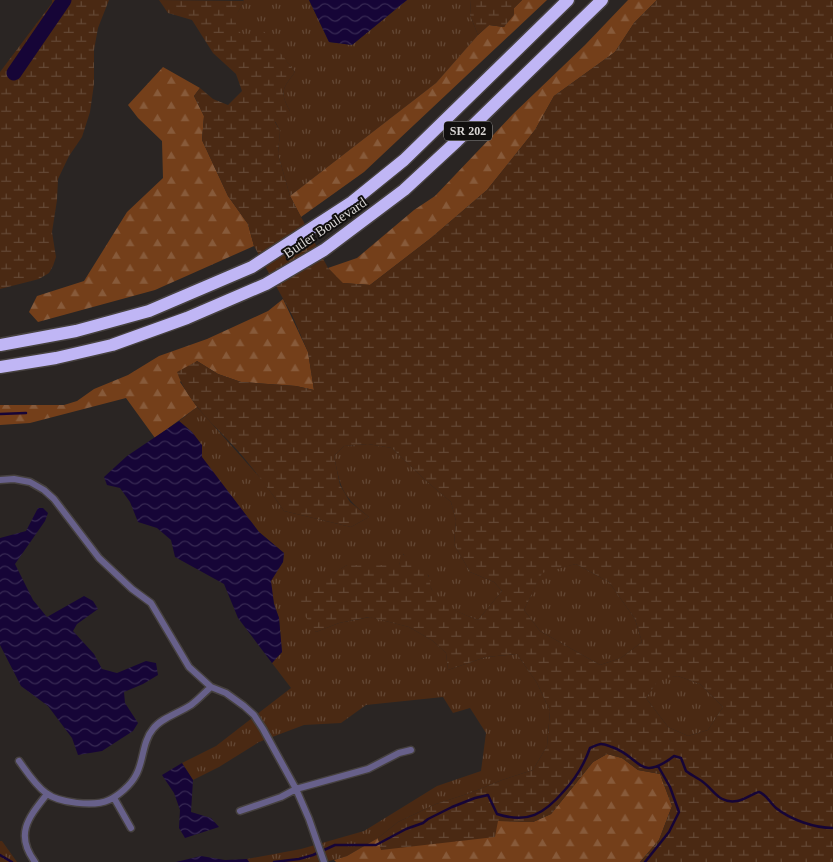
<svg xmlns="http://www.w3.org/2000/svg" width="833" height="862" font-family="Georgia,serif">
  <defs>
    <pattern id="grass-tufts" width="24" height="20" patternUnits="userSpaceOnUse" patternTransform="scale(1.25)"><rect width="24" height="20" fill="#4a2913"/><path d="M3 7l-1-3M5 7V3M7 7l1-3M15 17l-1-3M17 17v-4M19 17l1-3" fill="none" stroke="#634734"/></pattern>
    <pattern id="forest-firs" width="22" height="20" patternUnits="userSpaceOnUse" patternTransform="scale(1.25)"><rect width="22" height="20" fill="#743f1a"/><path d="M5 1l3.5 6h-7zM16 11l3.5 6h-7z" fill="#875a3a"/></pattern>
    <pattern id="wetland-marsh" width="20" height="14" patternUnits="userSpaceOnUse" patternTransform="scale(1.25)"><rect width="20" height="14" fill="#4a2913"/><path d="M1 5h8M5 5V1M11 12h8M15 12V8" fill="none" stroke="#634734"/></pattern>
    <pattern id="water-waves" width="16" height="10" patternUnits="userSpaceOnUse" patternTransform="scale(1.25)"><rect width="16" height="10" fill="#160537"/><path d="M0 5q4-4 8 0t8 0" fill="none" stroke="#372953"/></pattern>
  </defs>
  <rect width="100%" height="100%" fill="#2a2523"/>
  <!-- grass -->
  <path fill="url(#grass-tufts)" d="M243,0H309L329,42L352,45L407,0H471L470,15L478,35L436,83L290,196L278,154L280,131L275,121L290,111C279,92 283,88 295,72L280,53L245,40L236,28L235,17L244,1Z
    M197,407L263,481L284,511L351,527L369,517C341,495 341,489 334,456L344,446L368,444L392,448L424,479L451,502L456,521L454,544L470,572L494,582L502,591L478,620C462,614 438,605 431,588C429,585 429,580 429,576L403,554L399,565H347L296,597L316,632L339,623L370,617L409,627L433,641L446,653L448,670L486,657L517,654L537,683L550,711L547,746L533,770L502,780L470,793L436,804L398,822L378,838L347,856L326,862H249L247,859L301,849L364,831L437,786L481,771L486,733L470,708L453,713L443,697L366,705L341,723L304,725L259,742L219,767L193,780L182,763L216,746L291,688L272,663L282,652L279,618L274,604L270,581L283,562L284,553L259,532L201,457L192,432L179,421Z
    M576,564L609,582L635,619L642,642L621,658L600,665L540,631L524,610L542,572Z
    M678,676L700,684L723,707L708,730L688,736L668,727L646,698L659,678Z
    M0,841H2L17,862H0Z"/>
  <!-- forest -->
  <path fill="url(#forest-firs)" d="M522,0H547L364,172L301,217L290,196L436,83L478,35L489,25L504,27L514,8Z
    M628,0H657L634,23L615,52L554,96L535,130L487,190L431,238L370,285L342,283L328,268L357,258L414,210L435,196L513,114L585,45Z
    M163,67L200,88L194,96L204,116L202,140L228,196L248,224L254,246L155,290L38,322L29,312L37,296L84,281L127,212L163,178L162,141L138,118L128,105Z
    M283,299L308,352L314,390L296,386L241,382L218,374L197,361L180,382L197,407L155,438L126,398L30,423L0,425V405H64L77,401L94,389L128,375L159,356L207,339L268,311Z
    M607,754L622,758L638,770L660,774L672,806L659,840L640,862H336L334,860L347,856L378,838L381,849L498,821L533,822L551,814L593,762Z"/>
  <!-- wetland -->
  <path fill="url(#wetland-marsh)" fill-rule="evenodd" d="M52,0H109L98,28L94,50V84L90,112L82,137L69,156L58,179L57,200L52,232L56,257L53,266L49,273L39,279L0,289V72L52,3Z
    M159,0L244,1C234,19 232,22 245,39L263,30L295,72C283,88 279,92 290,111L287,120L275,122L280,131L278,154L290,196L328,268L343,283L370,285L431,238L487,190L535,130L554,96L615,52L634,23L657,0H833V862H640L659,840L672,806L660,774L638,770L622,758L607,754L593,762L551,814L533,822L498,821L495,837L381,850L378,838L398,822L436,804L470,793L502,780L533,770L547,746L550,711L537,683L517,654L486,657L448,670L446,653L433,641L409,627L369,617L339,623L316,632L305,616L295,596L347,565H399L402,554C412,558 424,567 429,577C431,582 429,587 433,591C445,607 460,613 478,620L502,591L494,582L470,572L454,544L456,521L451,502L424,479L392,448L368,444L344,446L334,456L340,485L350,502L369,517L351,527L284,511C270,490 255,471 239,452C217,427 188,404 177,372L197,361L218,374L241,382L296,386L314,390L308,352L292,315L254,246L248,224L228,196L202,140L204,116L194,96L200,88L213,99L228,105L242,91L236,74L213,53L192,20L168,13ZM576,564L609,582L635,619L642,642L621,658L600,665L540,631L524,610L542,573ZM678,676L700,684L723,707L708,730L688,736L668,727L646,698L659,679Z
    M471,0H522L514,8V15L504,27L489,25L478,35L470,15Z"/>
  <!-- water -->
  <path fill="url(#water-waves)" d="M309,0H407L352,45L329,42Z
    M179,421L192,432L202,445V457L259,532L284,553L283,562L271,581L274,604L279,618L282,652L272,663L238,618L224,584L175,557L171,540L157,528L138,522L130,502L120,488L107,485L104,477L127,456Z
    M38,508H43L48,513L45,521L15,564L33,600L47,617L84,596L93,601L98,609L77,624L73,631L94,654L102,669L117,673L146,661L156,663L158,675L143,684L124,692L125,703L138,723L133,731L102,751L78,755L72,738L48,706L21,686L0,645V538L26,531Z
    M182,763L193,780L191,812L211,818L219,827L185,838L179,828L180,810L174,793L162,775Z
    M201,856L225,860L247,859L249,862H176Z"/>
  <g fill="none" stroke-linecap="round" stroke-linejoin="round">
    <!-- stream -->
    <path stroke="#160537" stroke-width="2.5" d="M0,414L26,413
      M0,855L12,862
      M274,862L299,859L313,855L335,845H376L406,829L423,823L428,819L452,807L475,798L488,795L497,814C528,824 544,814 564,791C577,777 584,765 590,748C593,747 598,744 601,744C604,744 609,746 612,747C641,757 639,783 674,756L681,758L686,771C691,775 698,778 703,782C714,790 719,804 737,801C745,800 751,794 759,792C767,795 770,803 776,808C791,820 815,828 833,828
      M645,862L669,832L679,812L670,787L658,766"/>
    <!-- river -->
    <path stroke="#160537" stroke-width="15" d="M14,73L64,0"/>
    <defs>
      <path id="street" d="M0,480L14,479L30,482L44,490L54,499L99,558L132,589L151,603L189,667L211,687L226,693L244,706L254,715L263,729L296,789L309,819L324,862
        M19,761C27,772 35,785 46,793C59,803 94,807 109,800C118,796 131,785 136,775C144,761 142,742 153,729C161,718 179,713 191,705C198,700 204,693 211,687
        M114,798L131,828
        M240,811L281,797L296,789L368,769L399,753L411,750
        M35,862C14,834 29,817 47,794"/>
      <path id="highway" d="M0,345L76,331L149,311L252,267L352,202L404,160L568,0
        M0,367L56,358L112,345L187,318L266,284L324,250L404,190L457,141L602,0"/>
    </defs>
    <!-- street casing -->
    <use href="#street" stroke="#46413f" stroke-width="9"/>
    <!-- highway casing -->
    <use href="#highway" stroke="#46413f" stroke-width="15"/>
    <!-- street -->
    <use href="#street" stroke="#67608a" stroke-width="6"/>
    <!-- highway -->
    <use href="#highway" stroke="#c0b6f5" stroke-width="12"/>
  </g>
  <g text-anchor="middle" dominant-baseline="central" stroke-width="4" stroke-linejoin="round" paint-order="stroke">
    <!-- shield labels -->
    <rect fill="#110f0e" stroke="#9c9a98" stroke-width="1" x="444" y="121.5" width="48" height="19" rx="4"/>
    <g font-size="12" font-weight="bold" fill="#d8d5d3">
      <text x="468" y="131">SR 202</text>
    </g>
    <!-- street labels -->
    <g font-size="14" fill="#d8d5d3" stroke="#110f0e">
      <text transform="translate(325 228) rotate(-34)">Butler Boulevard</text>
    </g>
  </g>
</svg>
